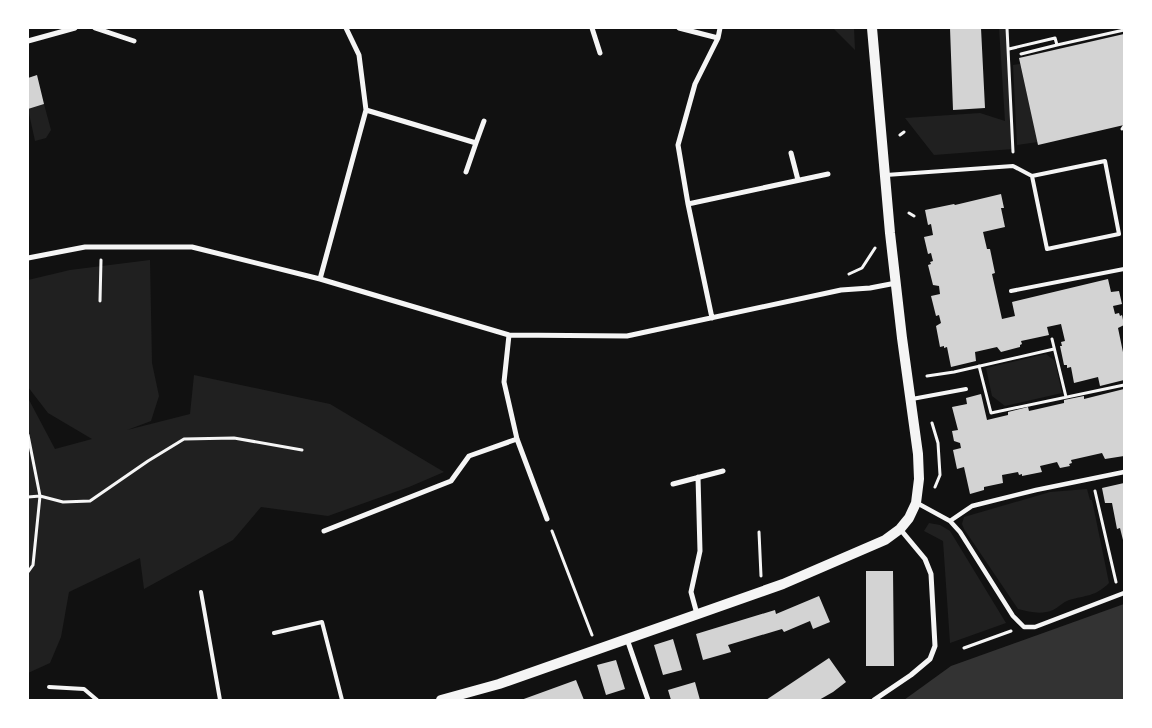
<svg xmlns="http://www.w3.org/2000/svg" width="1152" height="728" font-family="Literata,serif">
  <rect width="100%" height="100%" fill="#111"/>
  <!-- green -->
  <path fill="#202020" d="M833,28H854L855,50Z
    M999,28H1006L1013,149L934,155L905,118L980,113L1005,121Z
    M1020,64L1038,142L1017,145L1013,65Z
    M44,104L51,130L46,138L35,141L28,109Z
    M150,260L152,363L159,396L151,421L127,430L190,414L194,375L330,404L444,472L409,487L328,516L261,507L233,540L144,589L140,558L69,592L61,637L50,663L28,673V398L55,449L92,439L48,413L28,387V280L70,270Z
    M1046,354L1055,361L1062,393L1005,406L992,396L986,368Z
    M1087,489L1090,500H1092L1109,583C1095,597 1086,595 1069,600C1063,602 1059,607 1053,610C1042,615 1029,612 1018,609L964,529L962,524L964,517L1050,492Z
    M929,523L940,525L950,531L1006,623L950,643L943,541L924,531Z"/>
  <!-- water -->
  <path fill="#333" d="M1124,604V700H904L951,666Z"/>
  <!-- building -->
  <path fill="#d3d3d3" d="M950,28H981L985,108L953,110Z
    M1124,34V125L1038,145L1019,58Z
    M37,75L44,104L28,109V78Z
    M1001,194L1004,208H1001L1005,227L983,232L987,249H990L995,273L992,274L1002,319L1015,316L1012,302L1108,279L1111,292L1119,291L1122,304L1113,306L1115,314L1119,313L1120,316L1122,315L1124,325L1118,328L1124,357V380L1100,386L1098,377L1074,383L1071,367L1067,368V365H1064L1060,346H1062L1061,342L1065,341L1061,324L1047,327L1049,335L1021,341L1022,344L1020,345V347L1001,352L997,347L975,352L976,361L951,367L947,347L944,348V346L940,347L936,326L941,323L939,315L936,316L931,296L940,294L939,286L933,285L928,265L931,264L930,262L933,261L931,253L928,254L924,237L933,235L931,224L928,225L925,210L954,204L955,205Z
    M1124,389V456L1105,459L1102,453L1071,460L1072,463L1069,464L1070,466L1060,468L1057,462L1040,466L1042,472L1022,476V474L1019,475L1018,472L1002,475L1003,483L984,487V490L970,494L964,467L957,469L953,450L961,448L960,443L954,441L952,431L958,430L952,407L967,404L966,398L981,394L987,420L1008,415V412L1028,407L1029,411L1064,403V400L1084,396V399Z
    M1124,483V544L1120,528L1117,529L1112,503H1105L1102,488Z
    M866,571H893L894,666H866Z
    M819,596L830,622L813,629L810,621L784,632L782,629L728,645L731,652L703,660L696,634L775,610L776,614Z
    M673,639L682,670L663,675L654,645Z
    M829,658L846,682L833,692L819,700H766Z
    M616,660L625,689L606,695L597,665Z
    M576,680L584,700H521Z
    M695,682L700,700H671L668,690Z"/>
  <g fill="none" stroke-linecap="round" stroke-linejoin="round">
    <!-- path -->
    <path stroke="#f5f5f5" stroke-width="3" d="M1007,28L1013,152
      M1009,49L1055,38L1057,45L1124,30
      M1021,54L1057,45
      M1122,129L1124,126
      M900,135L904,132
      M909,213L914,216
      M849,274L862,268L875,248
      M100,301L101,260
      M1052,339L1066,397
      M979,366L991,413L1124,385
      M927,376L954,372L1054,349
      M932,423L938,443L940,475L935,487
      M28,435L40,496L33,565L28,572
      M1095,491L1116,582
      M28,497L40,496L63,502L90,501L148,461L184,439L234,438L302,450
      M552,531L592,635
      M759,532L761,576
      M964,648L1011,631"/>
    <!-- service -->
    <path stroke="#f5f5f5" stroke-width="4" d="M886,175L1013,166L1032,176L1105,161L1119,234L1047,249L1032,176
      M1011,291L1124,269
      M912,399L966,389
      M201,592L220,700
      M274,633L322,622L342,700
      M49,687L84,689L97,700"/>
    <!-- pedestrian -->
    <path stroke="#f5f5f5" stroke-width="4.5" d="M917,503L950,521L960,532L1013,616L1024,627H1035L1124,593
      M950,521L972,506L1036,490L1124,472"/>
    <!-- minor -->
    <path stroke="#f5f5f5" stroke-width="5" d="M95,28L134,41
      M592,28L600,53
      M679,28L718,38L695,84L678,145L688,204L712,318
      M718,38L720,28
      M28,41L75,28
      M366,110L476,143L466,172
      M476,143L484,121
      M791,153L798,180
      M688,204L828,174
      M28,258L85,247H192L320,279L509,335L627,336L841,290L870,288L896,283
      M320,279L366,110L359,55L346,28
      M509,335L504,382L517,439L547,519
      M673,484L723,471
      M324,531L451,481L469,456L517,439
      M697,614L691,592L700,551L698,477
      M627,639L648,700
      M874,700L911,675L930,659L935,646L931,574L925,559L900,529"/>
    <!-- secondary -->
    <path stroke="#f5f5f5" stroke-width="10" d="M441,700L499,684L783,584L885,540L900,529L909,518L916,503L919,479L918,454L902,338L890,233L872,28"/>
  </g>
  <!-- border -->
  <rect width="1152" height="728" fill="none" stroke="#ffffff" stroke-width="58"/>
</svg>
